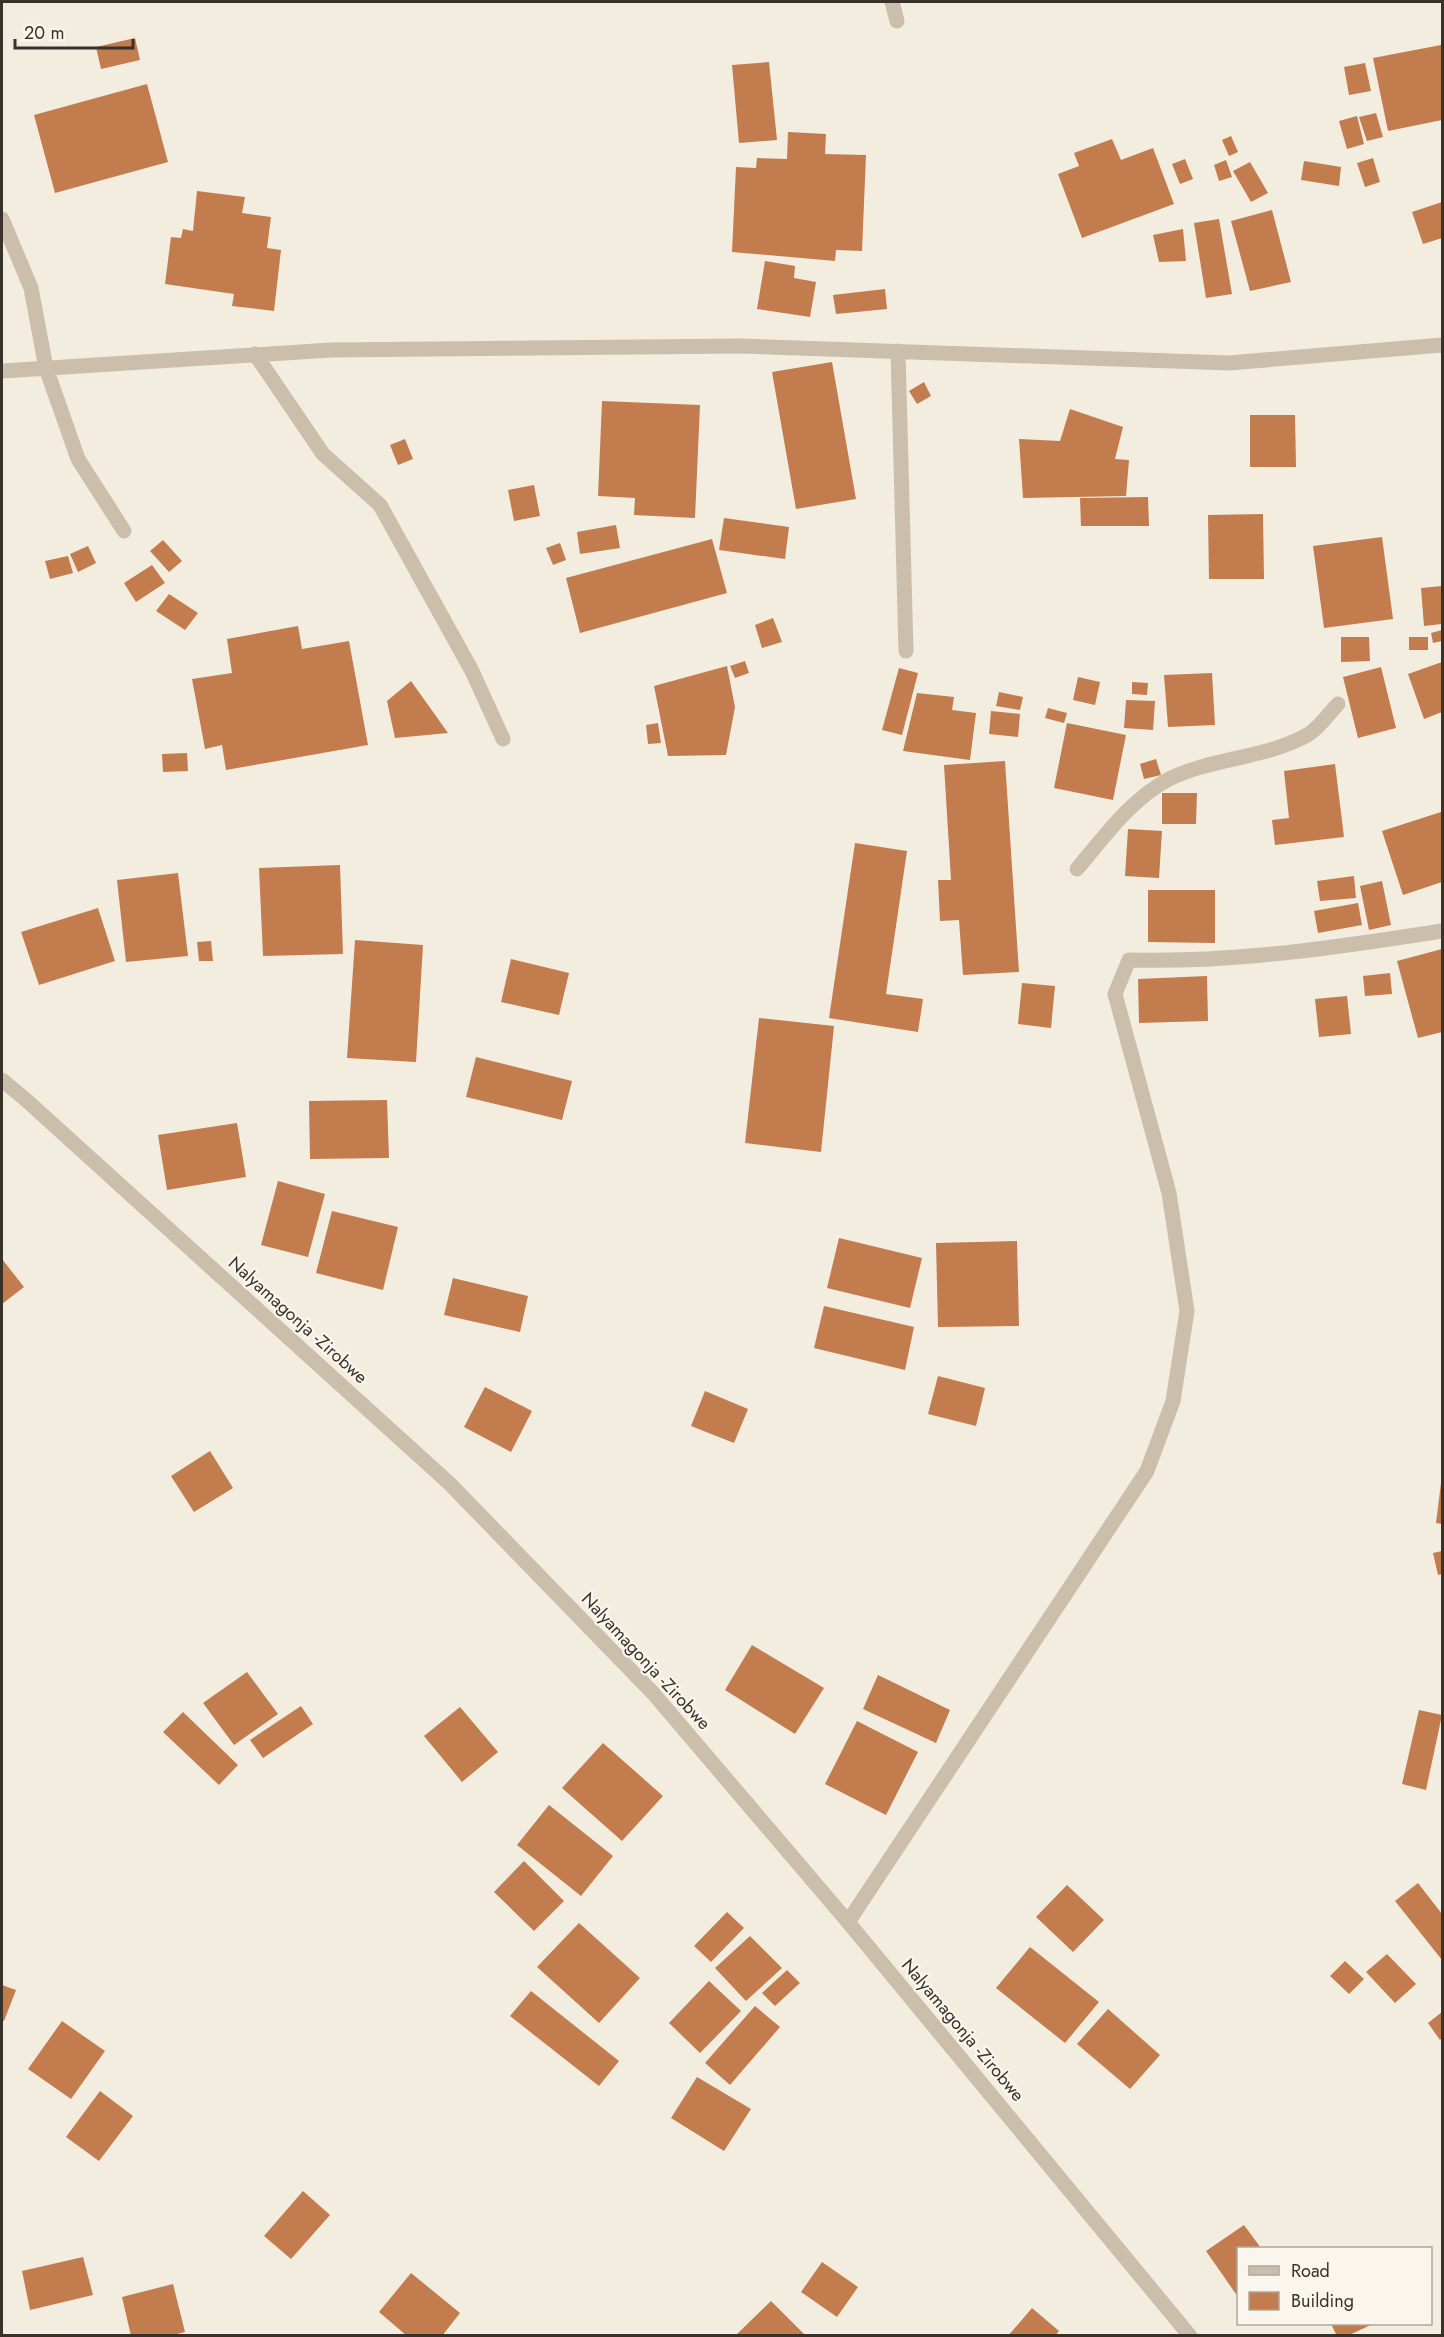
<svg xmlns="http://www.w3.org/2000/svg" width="1444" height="2337" font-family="Jost,sans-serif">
  <rect width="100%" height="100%" fill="#f3ede0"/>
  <!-- building -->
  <path fill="#c37c4e" d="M135,38L140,60L101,69L96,47Z
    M1441,45L1442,120L1388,131L1373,58Z
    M769,62L777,140L739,143L732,65Z
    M1365,63L1371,91L1349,95L1344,67Z
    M147,84L168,162L55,193L34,115Z
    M1376,113L1383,137L1367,141L1359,117Z
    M1357,116L1364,144L1347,149L1339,121Z
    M788,132L826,134L825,154L866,155L862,251L836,250L835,261L732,252L736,167L756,168L757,158L787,159Z
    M1231,136L1238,152L1229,156L1222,140Z
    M1112,139L1121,160L1153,148L1174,204L1082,238L1058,174L1079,166L1074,153Z
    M1373,158L1380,182L1365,187L1357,163Z
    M1185,159L1193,179L1180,184L1172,164Z
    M1226,160L1232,177L1219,181L1214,165Z
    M1304,161L1341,167L1339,186L1301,180Z
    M1250,162L1268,193L1251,202L1233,171Z
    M197,191L245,197L242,213L271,217L267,248L281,250L274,311L232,306L234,294L165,284L171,237L181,238L183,229L193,231Z
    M1442,202V238L1423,244L1412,212Z
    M1272,210L1291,282L1250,291L1231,221Z
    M1219,219L1232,294L1206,298L1194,223Z
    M1183,229L1186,261L1159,262L1153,235Z
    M765,261L795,266L794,278L816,282L810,317L757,309Z
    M885,289L887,309L836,314L833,295Z
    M832,362L856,499L796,509L772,372Z
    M924,382L931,396L917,404L909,391Z
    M602,401L700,405L695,518L634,515L635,498L598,496Z
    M1070,409L1123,427L1115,459L1129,460L1126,496L1023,498L1019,439L1060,441Z
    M1250,415H1295L1296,467H1250Z
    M405,439L413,459L398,465L390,445Z
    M534,485L540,516L514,521L508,490Z
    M1148,497L1149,526H1081L1080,498Z
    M1263,514L1264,579H1209L1208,515Z
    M724,518L789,527L785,559L719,550Z
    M616,525L620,548L580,554L577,532Z
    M1382,537L1393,619L1324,628L1313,546Z
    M712,539L727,593L580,633L566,578Z
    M163,540L182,561L169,572L150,551Z
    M560,543L566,560L553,565L546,548Z
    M88,546L96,563L78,572L70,554Z
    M68,556L73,573L50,579L45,561Z
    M152,565L165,583L136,602L124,583Z
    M1442,586V624L1424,626L1421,588Z
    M169,594L198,613L185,630L156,611Z
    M773,618L782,642L762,648L755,625Z
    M298,626L302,649L349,641L368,745L226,770L222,745L205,749L192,679L232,673L227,639Z
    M1442,630V641L1433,643L1431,633Z
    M1341,637H1369L1370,661L1341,662Z
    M1409,637H1428V650H1409Z
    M745,661L749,673L735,678L730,666Z
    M1442,662V712L1424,719L1408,674Z
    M727,666L735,707L726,755L668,756L654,686Z
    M1381,667L1396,728L1358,738L1343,677Z
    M899,668L918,673L902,735L882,730Z
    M1212,673L1215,725L1168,727L1164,675Z
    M1078,677L1100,682L1095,705L1073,700Z
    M411,681L448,733L395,738L387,701Z
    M1132,682L1148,683L1147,695L1132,694Z
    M999,692L1023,697L1020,710L996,706Z
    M917,693L954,697L952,710L976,713L970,760L903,751Z
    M1126,700L1155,701L1153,730L1124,728Z
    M1048,708L1067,713L1064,723L1045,718Z
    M991,711L1020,714L1018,737L989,734Z
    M658,723L661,743L648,744L646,725Z
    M1067,723L1126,735L1113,800L1054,788Z
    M187,753L188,771L163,772L162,754Z
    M1156,759L1161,775L1144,779L1140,764Z
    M1005,761L1019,972L963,975L959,920L940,921L938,880H951L944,765Z
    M1335,764L1344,837L1275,845L1272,820L1289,818L1284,771Z
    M1162,793H1197L1196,824H1162Z
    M1441,812L1442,882L1403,895L1382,831Z
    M1128,829L1162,831L1159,878L1125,876Z
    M855,843L907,851L886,994L923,999L918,1032L829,1018Z
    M340,865L343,954L263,956L259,868Z
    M178,873L188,956L126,962L117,880Z
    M1354,876L1356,898L1320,901L1317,881Z
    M1382,881L1391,925L1369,930L1360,886Z
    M1148,890H1215V943L1148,942Z
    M1358,903L1362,925L1318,933L1314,911Z
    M98,908L115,961L39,985L21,932Z
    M355,940L423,945L416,1062L347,1058Z
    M211,941L213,961H199L197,942Z
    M1442,949V1032L1418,1038L1397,961Z
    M511,959L569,973L559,1015L501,1002Z
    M1390,973L1392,994L1365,996L1363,976Z
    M1207,976L1208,1021L1139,1023L1138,979Z
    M1022,983L1055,986L1051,1028L1018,1024Z
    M1347,996L1351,1034L1319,1037L1315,999Z
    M759,1018L834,1026L821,1152L745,1143Z
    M476,1057L572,1081L562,1120L466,1097Z
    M387,1100L389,1158L310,1159L309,1101Z
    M237,1123L246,1177L167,1190L158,1135Z
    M278,1181L325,1194L308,1257L261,1245Z
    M332,1211L398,1227L383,1290L316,1273Z
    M839,1238L922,1258L910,1308L827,1288Z
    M1017,1241L1019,1326L938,1327L936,1243Z
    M2,1259L24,1287L2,1304Z
    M453,1278L528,1296L520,1332L444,1315Z
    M824,1306L914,1327L905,1370L814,1348Z
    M938,1376L985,1388L976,1426L928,1414Z
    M485,1387L532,1411L511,1452L464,1427Z
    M705,1391L748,1409L734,1443L691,1426Z
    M210,1451L233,1488L194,1512L171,1476Z
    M1441,1483H1442V1524L1436,1523Z
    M1442,1551V1574L1438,1575L1433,1553Z
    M752,1645L824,1688L795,1734L725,1690Z
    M247,1672L278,1714L234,1745L203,1703Z
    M878,1675L950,1710L936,1743L863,1709Z
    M301,1706L313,1724L263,1758L250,1740Z
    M460,1707L498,1752L462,1782L424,1736Z
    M1419,1710L1442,1715L1426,1790L1402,1784Z
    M183,1712L238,1765L219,1785L163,1732Z
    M857,1721L918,1752L886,1815L825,1784Z
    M603,1743L663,1796L622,1841L562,1788Z
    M549,1805L613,1856L581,1896L517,1845Z
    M524,1861L564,1901L534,1931L494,1892Z
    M1418,1883L1442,1914V1960L1395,1901Z
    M1067,1885L1104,1920L1073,1952L1036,1917Z
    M727,1912L744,1928L711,1962L694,1946Z
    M579,1923L640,1978L599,2023L537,1967Z
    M750,1936L782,1968L746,2001L715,1968Z
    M1030,1947L1099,2002L1065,2043L996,1988Z
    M1387,1954L1416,1984L1395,2003L1366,1972Z
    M1345,1961L1364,1979L1349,1994L1330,1976Z
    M787,1970L800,1983L775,2006L762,1993Z
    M709,1981L741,2011L700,2053L669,2023Z
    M2,1985L16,1990L4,2021L2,2020Z
    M531,1991L619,2061L599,2086L510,2016Z
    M755,2006L780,2027L730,2085L705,2063Z
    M1108,2009L1160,2055L1130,2089L1077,2044Z
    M1442,2012V2038L1440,2040L1428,2023Z
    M62,2021L105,2051L71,2099L28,2069Z
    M697,2077L751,2109L724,2151L671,2118Z
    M100,2091L133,2116L99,2161L66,2137Z
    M303,2191L330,2215L291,2259L264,2236Z
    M1244,2225L1261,2248H1238V2297L1206,2251Z
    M83,2257L93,2295L30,2310L22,2271Z
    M822,2262L858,2287L837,2317L801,2292Z
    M411,2273L460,2313L442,2336H407L379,2312Z
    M173,2284L185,2332L169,2336H131L122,2297Z
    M771,2301L806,2336H735Z
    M1032,2308L1059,2331L1055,2336H1008Z
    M1331,2324H1373L1347,2336H1337Z"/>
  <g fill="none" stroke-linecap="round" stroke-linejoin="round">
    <!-- minor -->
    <path stroke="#cbbfac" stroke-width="15" d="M892,2L897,21
      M2,219L31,288L46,368L78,459L124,531
      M898,351L906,651
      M255,354L323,454L380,505L472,671L503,739
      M2,371L331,350L742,346L1229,363L1442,345
      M1077,869C1105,836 1130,800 1169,779C1214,757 1266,759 1309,734C1320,727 1329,713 1338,704
      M2,1080L25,1099L449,1483L653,1693L848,1922L1190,2336
      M848,1922L1147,1471L1173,1401L1187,1311L1169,1193L1115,994L1129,960C1234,963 1340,947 1442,931"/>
  </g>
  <g text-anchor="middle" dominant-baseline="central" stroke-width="4.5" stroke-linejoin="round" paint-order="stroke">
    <!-- street labels -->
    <g font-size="18" fill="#39322b" stroke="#faf6ed">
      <text transform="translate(298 1320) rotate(42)">Nalyamagonja -Zirobwe</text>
      <text transform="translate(646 1661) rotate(47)">Nalyamagonja -Zirobwe</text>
      <text transform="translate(963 2030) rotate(50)">Nalyamagonja -Zirobwe</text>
    </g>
  </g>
  <!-- border -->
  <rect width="1444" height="2337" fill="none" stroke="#39322b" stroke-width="6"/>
  <!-- legend -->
  <rect x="1237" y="2247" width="195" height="78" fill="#faf6ed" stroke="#ada89f" stroke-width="1.5"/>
  <rect x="1249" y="2266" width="30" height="9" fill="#cbbfac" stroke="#ada89f" stroke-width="1.5"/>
  <text x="1291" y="2277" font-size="18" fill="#39322b">Road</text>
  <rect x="1249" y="2292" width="30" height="18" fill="#c37c4e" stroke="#ada89f" stroke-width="1.5"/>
  <text x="1291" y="2307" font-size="18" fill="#39322b">Building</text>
  <!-- scale -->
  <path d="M15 39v9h118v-9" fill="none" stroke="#39322b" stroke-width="3"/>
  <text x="24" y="39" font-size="18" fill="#39322b" stroke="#faf6ed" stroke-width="4.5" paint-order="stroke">20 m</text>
</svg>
